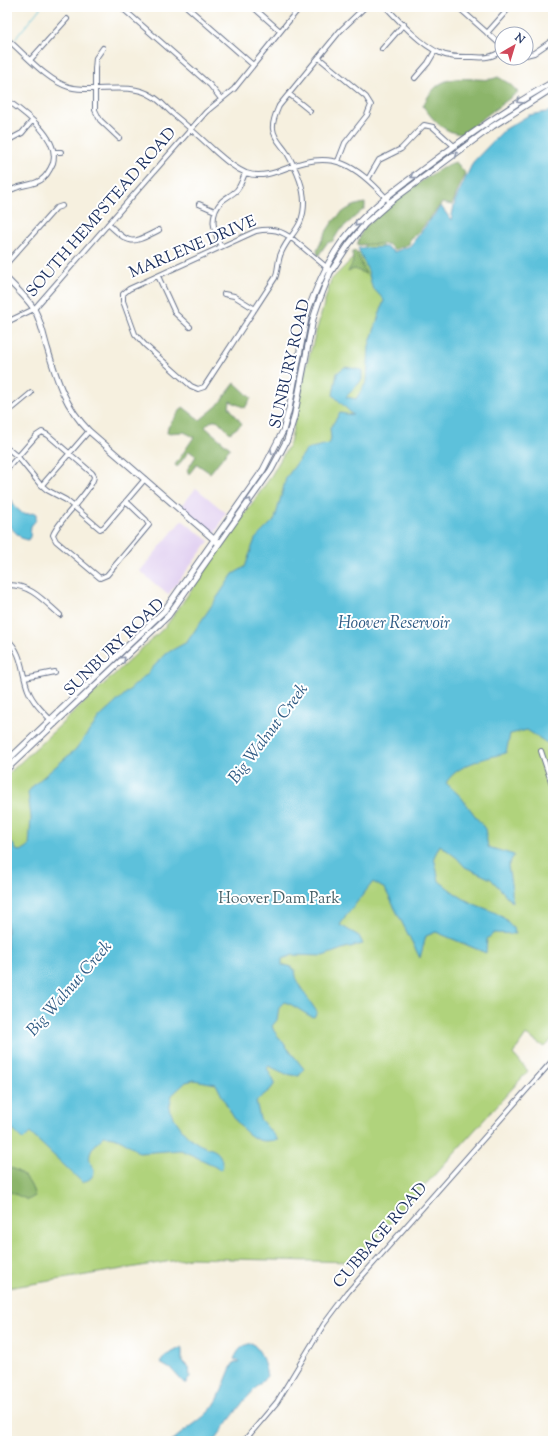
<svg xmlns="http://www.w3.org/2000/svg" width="560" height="1448" font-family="'Sorts Mill Goudy',serif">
  <rect width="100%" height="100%" fill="#fff"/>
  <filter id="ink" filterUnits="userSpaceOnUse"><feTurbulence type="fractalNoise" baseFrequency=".025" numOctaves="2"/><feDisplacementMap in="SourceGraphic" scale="8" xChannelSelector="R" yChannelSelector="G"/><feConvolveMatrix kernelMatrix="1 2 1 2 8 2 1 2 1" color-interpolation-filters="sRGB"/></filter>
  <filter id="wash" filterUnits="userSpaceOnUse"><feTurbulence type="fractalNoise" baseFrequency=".012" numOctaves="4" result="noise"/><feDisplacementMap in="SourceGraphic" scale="16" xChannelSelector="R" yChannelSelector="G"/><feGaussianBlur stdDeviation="0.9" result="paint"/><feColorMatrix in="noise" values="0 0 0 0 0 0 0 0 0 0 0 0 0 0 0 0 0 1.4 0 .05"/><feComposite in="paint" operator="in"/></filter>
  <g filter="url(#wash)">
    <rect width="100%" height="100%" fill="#f6f0df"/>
    <!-- built -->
    <path fill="#e3d3f2" d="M196,488L226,513L214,536L181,507Z
      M182,520L209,541L168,595L140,571Z"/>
    <!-- green -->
    <path fill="#b0d37b" stroke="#66816c" d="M373,238L553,393V1038L544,1047L526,1035L513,1054L528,1071L356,1262L190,1258L7,1288V775L166,626L270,478L290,443L306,367L331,280Z"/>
    <!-- forest -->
    <path fill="#8cb56b" stroke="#547264" d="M498,77L510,84L518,92L462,134C444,133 433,120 423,106C435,81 447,77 474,79C484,79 488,81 498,77Z
      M456,162L465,173L452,205L442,203L418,233L410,238L409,244L394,250L388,244L357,245C359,240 360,234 363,230C374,215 439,165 456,162Z
      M365,203V208L339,231L333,241L327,243L318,256L317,251C326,229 338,207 365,203Z
      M356,251L366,274L354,269L348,272L353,262L352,252Z
      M235,383L251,398L245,408L230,401L229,407L242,424L230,433L217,420L210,422L205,427L230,448L210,473L197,464L189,474L187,470L196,456L189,451L177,467L175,465L194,437L184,432L167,433L168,427L183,407L200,420L217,406Z
      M11,1168C24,1173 31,1182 35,1196L28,1200L8,1191L7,1193V1171Z"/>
    <!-- water -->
    <path fill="#5dc1db" stroke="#3c789c" d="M553,111V708L551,710L553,713V749L547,743L527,730L510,734L506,753C486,758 457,764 446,783L461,797L485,829L488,847L514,855L508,866L512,890V902L491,879L465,867L457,858L440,845L434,857L439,881C447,887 455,894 464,899C485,911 505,910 516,934L494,933L487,939L486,953L436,932L426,936L420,958L385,889L373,882L346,916L340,925L359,936L363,944L345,948L323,956L293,955L282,959V965L289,966L295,970L297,982L317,1012L314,1017C308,1017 294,1004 284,1002L279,1007L277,1020L272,1026L274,1031L304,1069L299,1076L286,1074L269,1066L267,1068L275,1083L271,1089L256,1101L260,1119L278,1140C273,1140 265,1142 259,1140C237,1132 226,1103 216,1084L194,1080L186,1082L172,1095L169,1109C176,1121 184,1135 197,1143C210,1151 220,1146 223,1166L220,1170L209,1163L181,1150L139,1153C127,1143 119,1136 104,1136C98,1142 87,1151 90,1161C91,1166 94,1168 94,1173L91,1178L83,1183L30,1133L23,1140L7,1124V840L13,844L16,850L21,851L29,846L31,818L28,792L35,784L75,750L100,717L148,673L165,654L187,642L233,574L245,567L255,539L275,519L286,478L307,449L328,444L331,439L330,428L340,413L353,415L333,395L337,373L345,367L362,370V380L346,397L356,399L367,381L369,346L384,300L372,287L368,271L358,248L387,247L394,252L410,246L441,206L451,220L455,201L473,162L504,130L529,115Z
      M12,500L14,506L23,514L36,513V520L31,526L30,537L28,540L21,538L7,524V502Z
      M252,1343C263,1353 264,1363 267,1376L243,1402L214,1441H172C186,1428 209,1417 218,1399C224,1387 227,1374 234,1362L239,1363V1361L234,1359C238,1350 242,1345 252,1343Z
      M182,1347V1361L189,1368L190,1377L186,1383H184L172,1370L160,1363L165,1356Z"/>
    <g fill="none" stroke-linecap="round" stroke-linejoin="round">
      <!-- stream -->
      <path stroke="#5dc1db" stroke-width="1" d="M15,39L41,7
        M7,48L10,45"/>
    </g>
  </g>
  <g filter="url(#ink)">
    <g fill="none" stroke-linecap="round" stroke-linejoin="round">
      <defs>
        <path id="minor" d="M121,7L210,85L221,99
          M187,7L253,65
          M253,7L280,31
          M386,7C399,21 422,46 440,53C450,58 462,57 473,57C484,58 493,58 502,50
          M458,7L502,46
          M487,33L510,7
          M7,39C24,53 47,81 69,87C95,94 128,81 152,96C160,100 166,108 173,114C188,126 202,139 216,152C225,160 234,168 246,173C260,178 274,173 287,168C333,149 356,165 387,199
          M103,48L96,58L95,69V110L100,120L119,138
          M382,49L404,24
          M526,55L534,53L553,40
          M319,58L366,97L371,105L367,115L345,143L338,161
          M31,59L67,19
          M415,78L428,63L435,51
          M289,94L310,111
          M7,100C25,113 60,138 53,163C50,170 47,176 41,180C30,187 17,184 7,193
          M7,141L22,133L32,121
          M54,152H61
          M368,179L379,160L401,149L424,125L433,127L454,146
          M199,204L215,211
          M108,224C132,246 131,244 159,230
          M221,247C214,231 208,216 222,201C227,197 233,194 237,190C241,185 243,178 245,173
          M7,263L56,208L62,206
          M331,271L294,240C281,230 272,228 256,231L129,289L123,294V301L135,334L145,345L191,386L198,389L204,387L275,278C279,269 277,260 282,251C291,232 304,228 304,202C304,185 295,167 287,153C282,145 274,139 273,129C272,121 276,113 279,106L340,31L365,7
          M158,276L175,313L190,327
          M224,294L234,296L255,309
          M7,322L34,309L206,112L234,89L300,7
          M7,413L31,393
          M7,448L18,457L39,483L47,490L66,500L100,529L104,527L145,479
          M7,469L36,436L42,432L48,435L92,473L94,476C94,489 57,521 53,535L56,541L100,578L107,575L149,525L146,520L126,501
          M42,485L89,431
          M7,585C30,584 44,601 60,615
          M7,639C23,653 21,672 28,690C33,703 45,714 55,724
          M25,678L54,672
          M541,751L553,787
          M244,1441L277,1402L324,1324L348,1292L553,1060"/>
        <path id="major" d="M7,279C16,288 27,298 34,309C40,319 43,332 46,344C56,377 64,406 89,431L217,542
          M7,761L164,611L263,470L283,431L289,409L307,313C316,289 326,264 341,243C367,208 401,186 434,161C473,132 511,105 553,82
          M7,769L168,616L271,470L287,440L294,418L313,319L319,301L330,273L349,244L365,224L390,202L493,126L553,88
          M7,1439L9,1441"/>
      </defs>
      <!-- minor casing -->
      <use href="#minor" stroke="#68738b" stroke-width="6"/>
      <!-- major casing -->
      <use href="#major" stroke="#68738b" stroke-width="7"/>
      <!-- minor -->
      <use href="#minor" stroke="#fff" stroke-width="4"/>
      <!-- major -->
      <use href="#major" stroke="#fff" stroke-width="5"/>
    </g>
    <!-- one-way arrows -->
    <defs><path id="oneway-chevron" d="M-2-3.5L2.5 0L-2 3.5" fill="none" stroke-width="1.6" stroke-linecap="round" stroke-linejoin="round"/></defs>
    <g stroke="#8d97ae">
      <use href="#oneway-chevron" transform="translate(519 101) rotate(148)"/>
      <use href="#oneway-chevron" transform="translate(455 154) rotate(-36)"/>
      <use href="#oneway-chevron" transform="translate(413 176) rotate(144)"/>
      <use href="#oneway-chevron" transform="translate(357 224) rotate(132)"/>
      <use href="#oneway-chevron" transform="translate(273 452) rotate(118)"/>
      <use href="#oneway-chevron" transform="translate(249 501) rotate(-55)"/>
      <use href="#oneway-chevron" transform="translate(123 659) rotate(-44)"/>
    </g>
  </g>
  <g text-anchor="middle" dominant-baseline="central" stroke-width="4" stroke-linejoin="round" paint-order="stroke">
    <!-- street labels -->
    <g font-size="16" fill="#1b2f5e" stroke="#fff">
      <text transform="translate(102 213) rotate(-49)">SOUTH HEMPSTEAD ROAD</text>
      <text transform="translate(193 248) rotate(-23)">MARLENE DRIVE</text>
      <text transform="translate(291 364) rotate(-77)">SUNBURY ROAD</text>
      <text transform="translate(115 648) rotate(-44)">SUNBURY ROAD</text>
      <text transform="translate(381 1236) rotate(-49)">CUBBAGE ROAD</text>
    </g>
    <!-- park labels -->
    <g font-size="16" fill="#486067" stroke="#fff">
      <text x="279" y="899">Hoover Dam Park</text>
    </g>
    <!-- water labels -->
    <g font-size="17" font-style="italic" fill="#2f5b84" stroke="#fff">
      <text x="394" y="624">Hoover Reservoir</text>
      <text transform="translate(269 734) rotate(-53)">Big Walnut Creek</text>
      <text transform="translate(70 989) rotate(-49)">Big Walnut Creek</text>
    </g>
  </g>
  <!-- margin -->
  <rect width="560" height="1448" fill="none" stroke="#fff" stroke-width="24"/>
  <!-- north arrow -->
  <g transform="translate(514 46) rotate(38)"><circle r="19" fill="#ffffff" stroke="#a4acbf"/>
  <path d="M0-3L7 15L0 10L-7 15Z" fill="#d1495b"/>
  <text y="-6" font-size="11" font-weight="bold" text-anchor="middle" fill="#1b2f5e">N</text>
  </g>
</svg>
